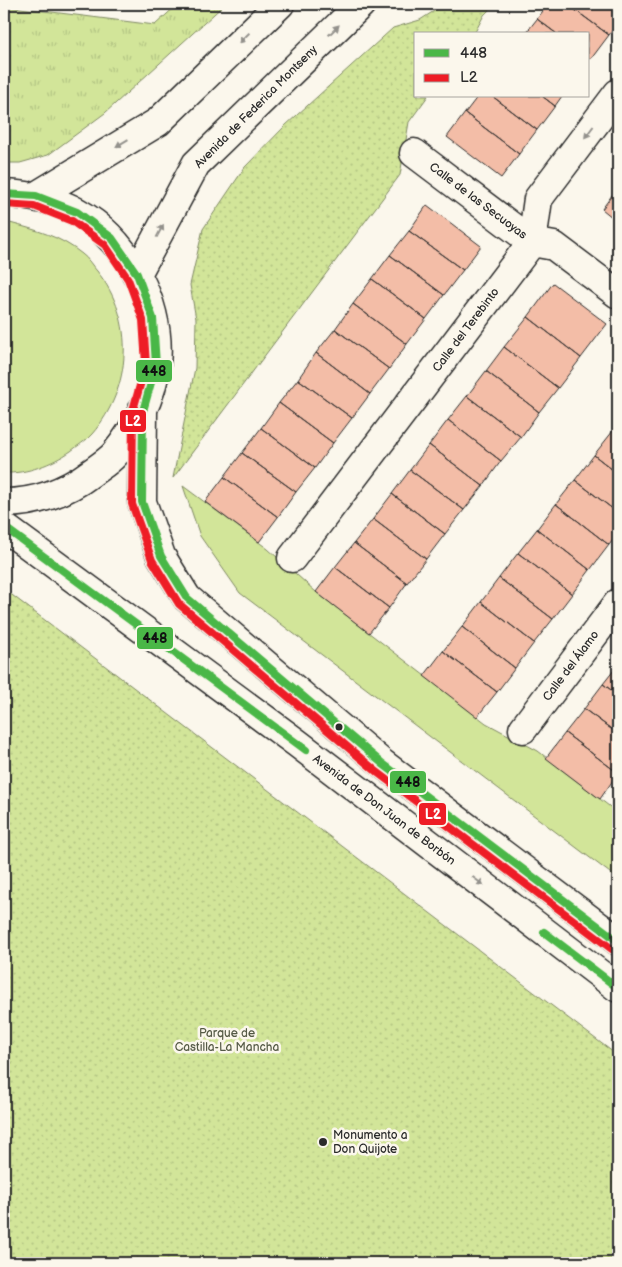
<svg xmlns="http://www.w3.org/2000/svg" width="622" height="1267" font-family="'Balsamiq Sans',sans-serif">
  <defs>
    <pattern id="grass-tufts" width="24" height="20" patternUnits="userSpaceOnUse" patternTransform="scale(1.25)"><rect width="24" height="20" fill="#d2e599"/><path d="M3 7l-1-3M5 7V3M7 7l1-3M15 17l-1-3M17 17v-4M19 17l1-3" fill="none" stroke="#b4c584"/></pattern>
    <pattern id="park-dots" width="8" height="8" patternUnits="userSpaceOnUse" patternTransform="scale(1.25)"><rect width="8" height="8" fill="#d2e599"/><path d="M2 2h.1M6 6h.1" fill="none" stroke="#b4c584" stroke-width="1.8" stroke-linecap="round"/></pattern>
  </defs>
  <rect width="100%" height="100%" fill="#fbf7ec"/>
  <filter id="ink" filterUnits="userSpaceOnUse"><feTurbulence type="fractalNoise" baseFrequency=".02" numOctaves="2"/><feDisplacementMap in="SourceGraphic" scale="10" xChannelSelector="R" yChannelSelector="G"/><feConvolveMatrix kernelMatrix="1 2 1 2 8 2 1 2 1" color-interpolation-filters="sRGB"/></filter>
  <g filter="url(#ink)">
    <!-- grass -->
    <path fill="url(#grass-tufts)" stroke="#7e8862" d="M178,4H225L105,113L48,155L20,163H4V6L155,25Z"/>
    <!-- park -->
    <path fill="url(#park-dots)" stroke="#7e8862" d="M445,4H495L484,15L474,34H416V96H428L409,122L400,175L173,478L195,368L196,319L190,285L203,229L245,167L286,125L393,28L420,20Z
      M4,589L618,1056V1263H4Z"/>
    <!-- garden -->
    <path fill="#d2e599" stroke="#7e8862" d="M10,223C36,230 60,236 82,254C88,258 92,266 97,271C136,320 132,388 92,434C86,441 77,446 71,451C52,464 27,474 4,473V224Z
      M183,486L268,549L316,592L486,723L538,751L618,813V879L240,593L200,536Z"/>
    <!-- building -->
    <path fill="#f3bda7" stroke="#2b2b2b" d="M127,4H161L156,9Z
      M548,4H567L609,35L591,59L588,57V34H557L537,19Z
      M567,4H617L618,23L609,35Z
      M537,19L557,34H525Z
      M478,96H492L537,130L519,154L465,113Z
      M492,96H542L555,106L537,130Z
      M542,96H562L555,106Z
      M465,113L519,154L501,178L447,137Z
      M618,187V222L602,209Z
      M427,205L481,246L463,270L409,231Z
      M409,231L463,270L444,295L390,255Z
      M390,255L444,295L426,319L372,279Z
      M372,279L426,319L407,344L353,304Z
      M553,283L607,324L581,358L528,317Z
      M353,304L407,344L389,369L335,329Z
      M528,317L581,358L558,388L504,347Z
      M335,329L389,369L370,394L316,353Z
      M504,347L558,388L539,412L486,371Z
      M316,353L370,394L352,418L298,379Z
      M486,371L539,412L521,437L467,396Z
      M298,379L352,418L333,443L279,403Z
      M467,396L521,437L501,461L448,420Z
      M279,403L333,443L315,468L261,428Z
      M448,420L501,461L483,486L429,445Z
      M261,428L315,468L296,492L242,453Z
      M613,431L618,435V474L594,455Z
      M429,445L483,486L464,510L410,470Z
      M242,453L296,492L278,517L224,477Z
      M594,455L618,474V513L575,480Z
      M410,470L464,510L445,534L392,494Z
      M224,477L278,517L259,542L205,502Z
      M575,480L618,513V534L609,545L556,504Z
      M392,494L445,534L426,559L373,519Z
      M556,504L609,545L590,570L537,529Z
      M373,519L426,559L407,583L354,543Z
      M537,529L590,570L572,594L518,553Z
      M354,543L407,583L389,608L335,567Z
      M518,553L572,594L553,619L499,578Z
      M335,567L389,608L369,633L316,592Z
      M499,578L553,619L534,643L481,602Z
      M481,602L534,643L515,668L462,627Z
      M462,627L515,668L497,692L443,651Z
      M443,651L497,692L477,717L424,676Z
      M618,665V695L603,684Z
      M603,684L618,695V734L584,709Z
      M584,709L618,734V773L565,733Z
      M565,733L618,773L600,799L546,758Z"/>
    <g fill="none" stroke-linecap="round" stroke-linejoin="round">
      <defs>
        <path id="street" d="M414,153L532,242L554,246L618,294
          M292,558L532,242L538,199L618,93
          M523,729L618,603"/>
        <path id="secondary" d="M4,194C29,195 54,199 77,212C129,241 162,306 156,365C152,397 135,430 115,454C109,461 99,467 91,473C66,492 35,503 4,503
          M36,196L158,122L280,4
          M137,274L196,164L361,4
          M143,411L142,502L161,556L187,598L383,764L618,941
          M4,527L297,743L618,988"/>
      </defs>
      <!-- street casing -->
      <use href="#street" stroke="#2b2b2b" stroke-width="31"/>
      <!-- secondary casing -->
      <use href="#secondary" stroke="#2b2b2b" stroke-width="31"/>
      <!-- street -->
      <use href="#street" stroke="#fbf7ec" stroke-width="28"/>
      <!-- secondary -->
      <use href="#secondary" stroke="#fbf7ec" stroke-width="28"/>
      <defs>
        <path id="bus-1" d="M4,194L36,196L77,212L112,238L137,274L153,318L156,365L143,411L142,502L161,556L187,598L383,764L618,941
          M4,527L306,750
          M544,932L618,988"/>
        <path id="bus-2" d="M4,204L34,206L72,221L105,245L128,279L143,320L146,364L133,410L132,504L152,560L179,604L377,772L612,949"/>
      </defs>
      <!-- bus-1 casing -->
      <use href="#bus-1" stroke="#fbf7ec" stroke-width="11"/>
      <!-- bus-2 casing -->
      <use href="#bus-2" stroke="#fbf7ec" stroke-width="11"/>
      <!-- bus-1 -->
      <use href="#bus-1" stroke="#4ab747" stroke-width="8"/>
      <!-- bus-2 -->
      <use href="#bus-2" stroke="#ee1c25" stroke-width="8"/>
    </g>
    <!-- one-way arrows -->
    <defs><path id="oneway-solid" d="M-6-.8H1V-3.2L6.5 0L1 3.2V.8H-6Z" transform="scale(1.25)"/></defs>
    <g fill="#93918c">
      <use href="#oneway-solid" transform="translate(334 30) rotate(-44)"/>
      <use href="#oneway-solid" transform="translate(244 38) rotate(136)"/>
      <use href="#oneway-solid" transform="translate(589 132) rotate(127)"/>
      <use href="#oneway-solid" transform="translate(122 143) rotate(149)"/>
      <use href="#oneway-solid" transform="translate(160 231) rotate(-62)"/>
      <use href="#oneway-solid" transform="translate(478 881) rotate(37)"/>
    </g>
  </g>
  <!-- markers -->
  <g fill="#2b2b2b" stroke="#fbf7ec" stroke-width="2">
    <circle cx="339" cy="727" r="4.5"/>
    <circle cx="323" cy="1142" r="5"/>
  </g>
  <g text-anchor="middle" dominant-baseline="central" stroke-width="5" stroke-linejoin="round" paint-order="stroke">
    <!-- street labels -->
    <g font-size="12" fill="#2b2b2b" stroke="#fbf7ec">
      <text transform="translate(256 107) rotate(-45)">Avenida de Federica Montseny</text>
      <text transform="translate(478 201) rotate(37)">Calle de las Secuoyas</text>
      <text transform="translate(466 330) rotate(-53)">Calle del Terebinto</text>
      <text transform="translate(571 666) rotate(-53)">Calle del Álamo</text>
      <text transform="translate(384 810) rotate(37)">Avenida de Don Juan de Borbón</text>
    </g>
    <!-- park labels -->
    <g font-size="12" fill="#555a46" stroke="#fbf7ec">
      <text x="227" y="1033">Parque de<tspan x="227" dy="14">Castilla-La Mancha</tspan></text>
    </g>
    <!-- poi labels -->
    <g font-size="12" fill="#2b2b2b" stroke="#fbf7ec" text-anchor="start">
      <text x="333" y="1135">Monumento a<tspan x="333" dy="14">Don Quijote</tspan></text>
    </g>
  </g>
  <g stroke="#fbf7ec" stroke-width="2">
    <rect x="135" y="359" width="38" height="24" rx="5" fill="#4ab747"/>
    <rect x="119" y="409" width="28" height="24" rx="5" fill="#ee1c25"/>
    <rect x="136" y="626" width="38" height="24" rx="5" fill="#4ab747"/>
    <rect x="389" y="770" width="38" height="24" rx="5" fill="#4ab747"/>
    <rect x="418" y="802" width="29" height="24" rx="5" fill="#ee1c25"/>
  </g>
  <g font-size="14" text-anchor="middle" font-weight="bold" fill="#fff">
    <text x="133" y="426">L2</text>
    <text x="433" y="819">L2</text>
  </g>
  <g font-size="14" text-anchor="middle" font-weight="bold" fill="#111">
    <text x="154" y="376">448</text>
    <text x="155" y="643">448</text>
    <text x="408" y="787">448</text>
  </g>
  <!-- margin -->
  <rect width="622" height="1267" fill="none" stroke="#fbf7ec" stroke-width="20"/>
  <rect x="10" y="10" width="602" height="1247" fill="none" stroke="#2b2b2b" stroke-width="2" filter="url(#ink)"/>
  <!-- legend -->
  <rect x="414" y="32" width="175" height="65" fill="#fbf7ec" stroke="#a8a59f"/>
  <rect x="424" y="49" width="25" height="8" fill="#4ab747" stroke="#a8a59f"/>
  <text x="460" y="58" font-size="15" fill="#2b2b2b">448</text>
  <rect x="424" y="74" width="25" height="8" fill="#ee1c25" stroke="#a8a59f"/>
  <text x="460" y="82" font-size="15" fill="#2b2b2b">L2</text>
</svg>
